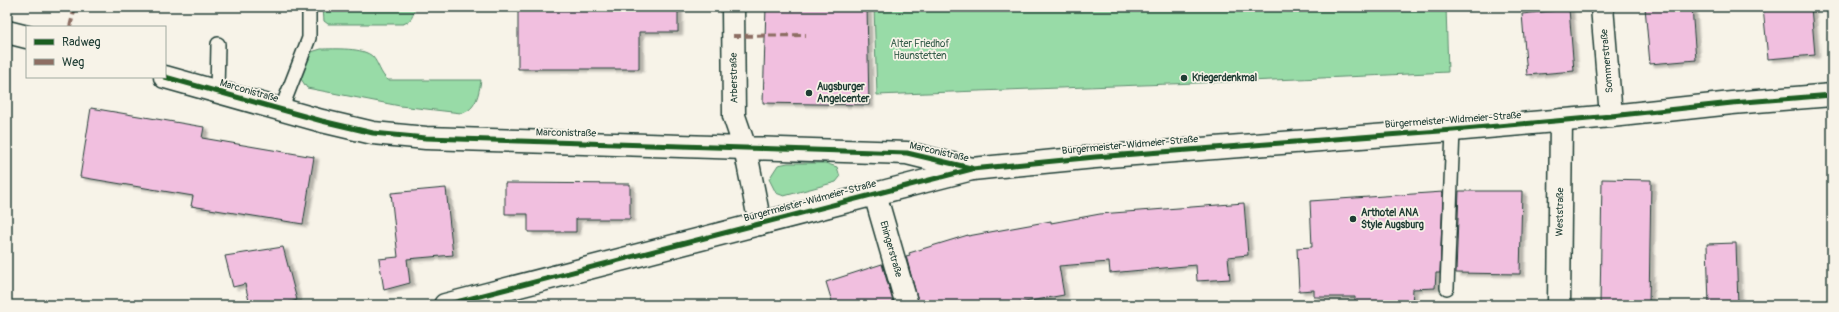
<svg xmlns="http://www.w3.org/2000/svg" width="1839" height="312" font-family="Pangolin,sans-serif">
  <defs>
    <filter id="shadow"><feDropShadow dx="4.5" dy="2.5" stdDeviation="1" flood-color="#0004"/></filter>
  </defs>
  <rect width="100%" height="100%" fill="#f7f3e8"/>
  <filter id="ink" filterUnits="userSpaceOnUse"><feTurbulence type="fractalNoise" baseFrequency=".025" numOctaves="2"/><feDisplacementMap in="SourceGraphic" scale="8" xChannelSelector="R" yChannelSelector="G"/><feConvolveMatrix kernelMatrix="1 2 1 2 8 2 1 2 1" color-interpolation-filters="sRGB"/></filter>
  <g filter="url(#ink)">
    <!-- green -->
    <path fill="#98dba7" stroke="#5c8c6e" d="M323,7H415C413,16 412,21 403,24H328L324,21Z
      M874,7H1446L1448,72C1258,82 1068,87 877,95Z
      M321,49C334,49 364,47 373,57C379,64 380,74 388,80H481C479,93 476,111 461,113L400,106L307,88L301,79L304,60L308,53Z
      M788,163H825L837,167L840,177L836,182L784,196L776,193L769,179L778,165Z"/>
    <!-- building -->
    <path fill="#f1bfdf" stroke="#1f3d34" filter="url(#shadow)" d="M518,7H678V32H639V69H518Z
      M766,7H867L869,105L763,103Z
      M1645,7H1692L1696,60L1650,64Z
      M1763,7H1811L1815,55L1768,59Z
      M1569,9L1574,71L1527,75L1522,14Z
      M91,108L204,127L202,138L314,157L303,224L191,206L193,196L80,177Z
      M1602,179L1651,180L1649,305H1600Z
      M505,183L630,184V219H576V232H528V214H505Z
      M446,188L453,255L407,259L410,283L384,290L379,259L398,257L391,193Z
      M1459,191H1522L1520,274L1456,273Z
      M1443,192L1440,273H1436L1435,288L1413,289L1412,305H1355V297H1314V290L1299,291L1297,248L1312,247L1310,201Z
      M1244,203L1248,255L1228,257L1230,279L1197,281L1196,265L1110,273L1109,262L1059,266L1064,295L1008,305H919L906,256L910,255L909,253L968,235V236L1051,221V223L1100,214Z
      M1736,243L1738,305H1709L1707,244Z
      M283,247L297,300L280,305H250L245,284L233,287L225,256Z
      M882,264L894,305H833L826,282Z"/>
    <g fill="none" stroke-linecap="round" stroke-linejoin="round">
      <defs>
        <path id="lane" d="M217,92L218,44
          M281,110L309,38V7
          M1447,288L1453,130"/>
        <path id="street" d="M733,7L734,116L745,148L760,224
          M1602,7L1611,116
          M7,32L27,37
          M165,77L322,121L373,133L426,138L907,153L972,169
          M875,194L907,305
          M1559,305L1561,120"/>
        <path id="secondary" d="M445,305L972,169L1095,157L1453,130L1611,116L1732,103L1832,95"/>
      </defs>
      <!-- lane casing -->
      <use href="#lane" stroke="#1f3d34" stroke-width="16"/>
      <!-- street casing -->
      <use href="#street" stroke="#1f3d34" stroke-width="25"/>
      <!-- secondary casing -->
      <use href="#secondary" stroke="#1f3d34" stroke-width="25"/>
      <!-- lane -->
      <use href="#lane" stroke="#f7f3e8" stroke-width="13"/>
      <!-- street -->
      <use href="#street" stroke="#f7f3e8" stroke-width="22"/>
      <!-- secondary -->
      <use href="#secondary" stroke="#f7f3e8" stroke-width="22"/>
      <!-- quiet -->
      <path stroke="#8d6e63" stroke-width="4" stroke-dasharray="8 4" stroke-linecap="butt" d="M70,27L75,7
        M733,36L806,35"/>
      <defs>
        <path id="cycleway" d="M165,77L322,121L373,133L426,138L907,153L971,168
          M445,305L972,169L1095,157L1453,130L1611,116L1732,103L1832,95"/>
      </defs>
      <!-- cycleway casing -->
      <use href="#cycleway" stroke="#f7f3e8" stroke-width="8"/>
      <!-- cycleway -->
      <use href="#cycleway" stroke="#1b5e20" stroke-width="5"/>
    </g>
  </g>
  <!-- markers -->
  <g fill="#1f3d34" stroke="#f7f3e8" stroke-width="1.5">
    <circle cx="1184" cy="78" r="4"/>
    <circle cx="809" cy="93" r="4"/>
    <circle cx="1353" cy="219" r="4"/>
  </g>
  <g text-anchor="middle" dominant-baseline="central" stroke-width="3.5" stroke-linejoin="round" paint-order="stroke">
    <!-- park labels -->
    <g font-size="10" fill="#375d4b" stroke="#f7f3e8">
      <text x="920" y="44">Alter Friedhof<tspan x="920" dy="12">Haunstetten</tspan></text>
    </g>
    <!-- street labels -->
    <g font-size="10" fill="#1f3d34" stroke="#f7f3e8">
      <text transform="translate(1607 61) rotate(-95)">Sommerstraße</text>
      <text transform="translate(734 78) rotate(-91)">Arberstraße</text>
      <text transform="translate(249 91) rotate(16)">Marconistraße</text>
      <text transform="translate(1453 120) rotate(-4)">Bürgermeister-Widmeier-Straße</text>
      <text transform="translate(566 133) rotate(1)">Marconistraße</text>
      <text transform="translate(1130 145) rotate(-5)">Bürgermeister-Widmeier-Straße</text>
      <text transform="translate(939 152) rotate(13)">Marconistraße</text>
      <text transform="translate(810 201) rotate(-15)">Bürgermeister-Widmeier-Straße</text>
      <text transform="translate(1560 212) rotate(-89)">Weststraße</text>
      <text transform="translate(891 249) rotate(74)">Ehingerstraße</text>
    </g>
    <!-- poi labels -->
    <g font-size="10" font-weight="bold" fill="#1f3d34" stroke="#f7f3e8" text-anchor="start">
      <text x="1192" y="78">Kriegerdenkmal</text>
      <text x="817" y="87">Augsburger<tspan x="817" dy="12">Angelcenter</tspan></text>
      <text x="1361" y="213">Arthotel ANA<tspan x="1361" dy="12">Style Augsburg</tspan></text>
    </g>
  </g>
  <!-- margin -->
  <rect width="1839" height="312" fill="none" stroke="#f7f3e8" stroke-width="24"/>
  <rect x="12" y="12" width="1815" height="288" fill="none" stroke="#1f3d34" stroke-width="1.5" filter="url(#ink)"/>
  <!-- legend -->
  <rect x="26" y="26" width="140" height="52" fill="#f7f3e8" stroke="#a1aaa0"/>
  <rect x="34" y="39" width="20" height="6" fill="#1b5e20" stroke="#a1aaa0"/>
  <text x="62" y="46" font-size="12" fill="#1f3d34">Radweg</text>
  <rect x="34" y="59" width="20" height="6" fill="#8d6e63" stroke="#a1aaa0"/>
  <text x="62" y="66" font-size="12" fill="#1f3d34">Weg</text>
</svg>
